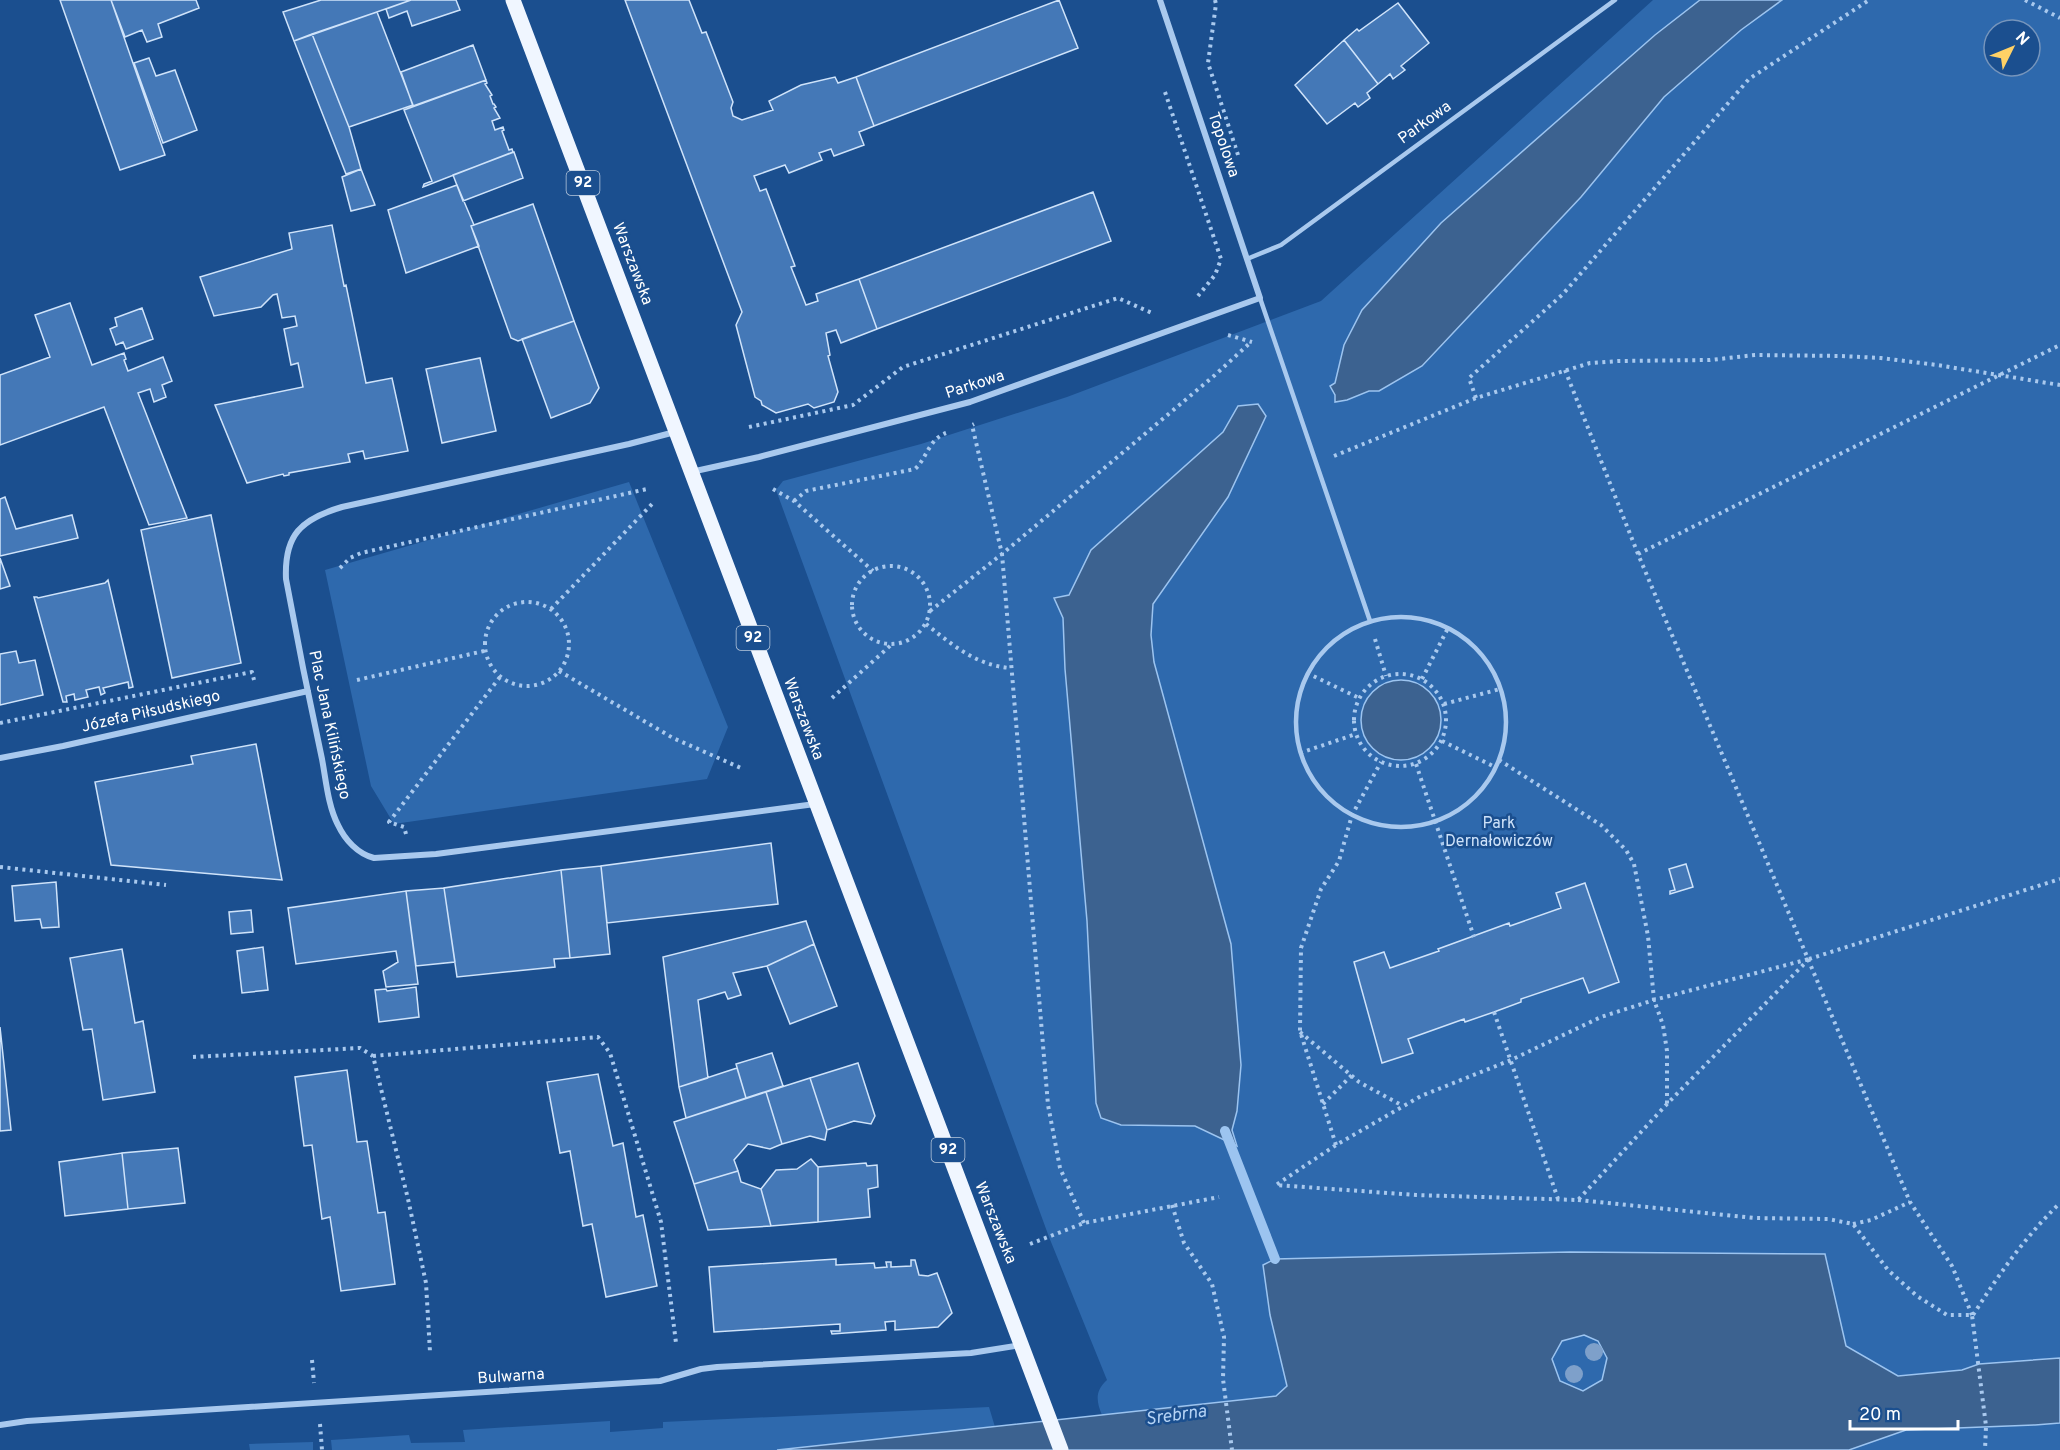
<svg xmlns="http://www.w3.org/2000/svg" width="2060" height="1450" font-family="Overpass,sans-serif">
  <rect width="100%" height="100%" fill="#1b4f8f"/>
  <!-- green -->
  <path fill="#2e69ad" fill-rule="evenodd" d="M1653,0H2060V1450H1128L1117,1414L1102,1415C1096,1401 1095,1391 1107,1380L1049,1237L776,490L783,481L921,444L1067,397L1321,301ZM1994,30H2030V66H1994Z
    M629,482L728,727L707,779L394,824L371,786L325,570Z
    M989,1407L995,1427L777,1450H332L331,1440L409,1435L411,1443L465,1442L463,1430L610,1421V1432L663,1428V1422Z
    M313,1442V1450H250L249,1444Z"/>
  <!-- water -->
  <path fill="#3c6290" stroke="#9cc4f0" stroke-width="1.5" fill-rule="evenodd" d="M1700,0H1782L1741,30L1664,97L1581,197L1422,366L1379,391H1369L1347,400L1335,402V395L1330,386L1335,383L1344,345L1362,310L1441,223L1655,35Z
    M1258,404L1266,416L1228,497L1153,604L1151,635L1154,662L1231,944L1241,1065L1237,1111L1232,1130L1237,1146L1195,1126L1121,1125L1101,1118L1096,1103L1087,921L1065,669L1063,618L1054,598L1069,595L1091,550L1223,432L1238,406Z
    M1361 720a40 40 0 1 1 80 0a40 40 0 1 1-80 0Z
    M1570,1252L1825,1254L1846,1346L1898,1376L1962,1370L1979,1364L2060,1358V1423L2035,1425L1906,1430L1849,1450H777L1276,1396L1287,1386L1270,1315L1263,1265L1275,1259ZM1584,1335L1598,1341L1607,1358L1602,1380L1583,1391L1560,1381L1552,1359L1562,1341Z"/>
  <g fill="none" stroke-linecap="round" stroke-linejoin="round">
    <!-- stream -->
    <path stroke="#9cc4f0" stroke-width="10" d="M1225,1131L1275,1259"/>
  </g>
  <!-- building -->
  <path fill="#4478b7" stroke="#cfe3fa" stroke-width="1.5" d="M60,0H111L165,155L120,170Z
    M111,0H196L199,8L158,24L162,37L147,42L142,30L125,37Z
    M321,0H411L294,41L283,12Z
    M411,0H456L460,10L412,26L407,11L389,18L386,9Z
    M625,0H689L702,33L706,32L733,102L731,108L733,116L742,120L773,110L769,101L801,85L835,77L838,83L856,77L874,126L859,132L864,145L834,156L831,149L819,153L822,160L789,173L785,165L754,176L760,191L766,189L795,266L791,267L806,305L818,301L816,294L859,279L877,329L841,343L836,330L826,333L830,355L828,356L838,392L834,402L814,408L808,404L776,413L762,405L761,401L755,397L736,325L742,312Z
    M1059,0L1078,48L874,126L856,77Z
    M1398,3L1429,43L1401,66L1405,70L1393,79L1390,74L1378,84L1344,40L1357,29L1359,31Z
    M377,12L413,105L349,127L312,34Z
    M312,34L349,127L361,169L346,174L294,41Z
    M1344,40L1378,84L1367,93L1370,98L1358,107L1355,103L1327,124L1295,85Z
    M473,45L486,80L413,106L401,72Z
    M149,58L156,76L175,70L197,130L163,143L134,63Z
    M486,80L487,83L485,84L492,95L490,96L493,104H494L496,107L494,108L500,118L492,121L495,130L503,127L504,130L502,131L509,150L512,149L513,152L423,187L424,184L432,181L404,110Z
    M514,152L523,178L463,201L453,175Z
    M361,169L375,205L351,211L342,177Z
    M457,185L474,225L471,226L479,246L406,273L388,210Z
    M1093,192L1111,241L877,329L859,279Z
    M533,204L574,321L518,341L511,338L471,226Z
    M332,225L344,286L346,285L366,383L392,378L408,451L365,459L363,451L348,454L350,462L289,473V475L284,476L283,474L247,483L215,405L303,387L298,363L291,365L284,329L297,326L295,316L282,318L277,294L273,295L261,307L214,316L200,277L292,249L289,233Z
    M70,303L92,365L124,353L126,359L124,360L128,371L163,357L172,381L162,385L166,397L154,402L150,389L138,393L187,518L149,525L104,407L0,445V375L50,357L35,315Z
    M142,308L153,339L126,349L123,342L116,345L110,329L117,326L115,318Z
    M574,321L599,388L590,403L551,418L522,339Z
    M480,358L496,431L442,443L426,369Z
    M5,497L16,529L72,515L78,538L0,556V499Z
    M211,515L241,663L172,678L141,530Z
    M0,558L10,586L0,589Z
    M108,580L133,687L129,688L128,682L103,688L105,693L101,695L99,687L86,690L88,697L75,700L74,694L66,696L67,702H63L34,597H37L38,598L105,583Z
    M16,651L19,663L35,660L43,695L0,705V654Z
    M256,744L282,880L111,865L95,782L193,764L191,756Z
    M771,843L778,904L607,923L601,866Z
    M1686,864L1693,887L1670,894V891L1675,890L1669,869Z
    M601,866L610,954L570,958L561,870Z
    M561,870L570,958L554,959L555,967L457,977L444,888Z
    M56,882L59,927L42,928L40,919L15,921L12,886Z
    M1585,883L1619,982L1589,993L1583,978L1521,999V1002L1494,1012L1465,1022L1464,1019L1408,1039L1413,1053L1382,1063L1354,962L1384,952L1390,968L1439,951L1438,949L1509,923L1510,926L1561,908L1556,893Z
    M444,888L455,962L416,966L406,891Z
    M406,891L418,984L386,987L383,971L398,962L396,951L296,964L288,908Z
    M251,910L253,932L231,934L229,912Z
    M806,921L814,944L767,966L733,973L741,995L728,999L725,992L698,1000L708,1078L679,1087L663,957Z
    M814,944L837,1006L790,1024L767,966Z
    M263,947L268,990L242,993L237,951Z
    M122,949L135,1023L143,1021L155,1092L103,1100L92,1029L83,1030L70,958Z
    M416,987L419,1017L379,1022L375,990L386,989L387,991Z
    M0,1027L11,1130L0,1131Z
    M772,1053L783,1086L746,1098L736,1064Z
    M858,1063L875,1116L871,1124L854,1121L827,1130L810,1078Z
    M737,1068L746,1098L686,1118L679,1087Z
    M347,1070L357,1142L367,1141L378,1213L385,1212L395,1284L341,1291L330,1217L322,1219L312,1145L304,1146L295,1077Z
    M598,1074L613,1146L623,1143L636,1217L643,1215L657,1286L606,1297L592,1224L583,1226L570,1151L560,1153L547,1082Z
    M810,1078L827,1130L825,1140L810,1136L782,1144L766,1092Z
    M766,1092L782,1144L770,1149L748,1144L734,1160L738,1171L694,1184L674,1122Z
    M178,1148L185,1203L128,1209L122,1153Z
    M122,1153L128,1209L65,1216L59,1162Z
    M811,1159L818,1167V1222L771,1226L761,1189L776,1170L797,1169Z
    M866,1163L867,1166L877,1165L878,1187L868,1189L870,1217L818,1222V1167Z
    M738,1171L741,1182L761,1189L771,1226L708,1230L694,1184Z
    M836,1259V1265L874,1263L875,1268L887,1267L886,1262H891V1267L911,1266V1260H915L919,1275L928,1276L937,1273L952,1313L938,1327L895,1330V1321L885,1322L886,1330L832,1334L831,1331H840V1324L714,1332L709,1267Z"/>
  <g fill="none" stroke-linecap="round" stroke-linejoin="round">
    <!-- path -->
    <path stroke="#a9c9ee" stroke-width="4" stroke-dasharray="3 4.5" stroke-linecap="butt" d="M1215,0L1216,4L1208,63L1238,155
      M2025,0L2060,18
      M1165,92L1221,259L1215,275L1198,296
      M1228,335L1252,342
      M1565,370L1638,554L1910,1202L1952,1266L1972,1315
      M1476,398L1469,378L1563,294L1749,79L1869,0
      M749,427L853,405L903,367L1118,298L1152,313
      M1334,456L1476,398L1590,363L1619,361L1710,360L1755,355L1841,356L1881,358L1937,365L2060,385
      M773,489L794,501L873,571
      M794,501L806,491L915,469C927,458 929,439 946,433
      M1638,554L2060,345
      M852 605a39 39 0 1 1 78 0a39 39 0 1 1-78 0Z
      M340,568L350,558L361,553L647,489
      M485 644a42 42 0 1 1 84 0a42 42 0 1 1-84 0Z
      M551,609L653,503
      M930,611L1002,554L972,425L974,424
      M926,624C951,644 977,666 1011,668
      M1375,639L1386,676
      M559,671L673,738L741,768
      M1307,673L1359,698
      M1354 720a46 46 0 1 1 92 0a46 46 0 1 1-92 0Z
      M1422,679L1448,628
      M357,680L484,651
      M832,698L891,645
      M1444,704L1500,689
      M0,723L252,672L254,680
      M1442,741L1495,767
      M1300,753L1356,734
      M1499,760L1601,825L1626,850L1634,864L1648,936L1654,1000L1663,1025L1667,1051V1104
      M1416,764L1474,937
      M406,834L404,827L389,822L500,677
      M0,867L166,885
      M1809,959L1667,1104L1578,1200L1416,1195L1276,1185L1336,1145L1421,1096L1511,1060L1601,1017L1654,1000Z
      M1809,959L2060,879
      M1494,1012L1558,1199
      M1300,1032L1359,1082L1403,1106
      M373,1056L598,1037L610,1053L661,1222L676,1343
      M193,1057L360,1048L373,1056L408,1199L426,1283L430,1352
      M1323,1104L1352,1075
      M1336,1145L1300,1031L1301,948L1321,889L1339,861L1352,815L1381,762
      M1578,1200L1755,1218L1828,1219L1853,1224L1888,1270L1917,1296L1947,1315H1972L1986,1426L1985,1450
      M1172,1205L1184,1243L1212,1284L1224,1337L1223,1379L1232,1450
      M1084,1223L1060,1168L1048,1105L1002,554L1215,375L1251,342
      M1853,1224L1871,1220L1910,1202
      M1030,1244L1084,1223L1219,1197
      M1973,1315C2000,1273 2024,1238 2060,1203
      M312,1360L314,1383
      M320,1424L322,1450"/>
    <!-- lane -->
    <path stroke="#a9c9ee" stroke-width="4.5" d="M1247,259L1281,245L1615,0
      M1260,298L1370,621
      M1296 722a105 105 0 1 1 210 0a105 105 0 1 1-210 0Z"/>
    <!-- street -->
    <path stroke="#a9c9ee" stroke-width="6" d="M675,432L629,444L342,507C301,519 284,535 286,579C297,639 309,699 322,759C326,780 328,806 338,825C345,840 358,854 374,858L436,854L815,804
      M691,472L759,457L970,402L1260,298L1160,0
      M0,758L63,746L308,691
      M0,1425L27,1421L660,1381L701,1369L717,1367L971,1353L1021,1345"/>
    <!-- primary -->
    <path stroke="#f0f6ff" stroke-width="15" d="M513,0L1061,1450"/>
  </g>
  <!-- trees -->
  <g fill="#7ea0ca">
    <circle cx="1594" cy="1352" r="9"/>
    <circle cx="1574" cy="1374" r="9"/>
  </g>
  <g text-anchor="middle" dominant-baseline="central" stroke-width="5" stroke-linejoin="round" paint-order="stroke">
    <!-- shield labels -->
    <g fill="#1b4f8f" stroke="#bbcadd" stroke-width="1.5">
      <rect x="566.5" y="171" width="33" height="24" rx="4.5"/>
      <rect x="736.5" y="626" width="33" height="24" rx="4.5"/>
      <rect x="931.5" y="1138" width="33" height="24" rx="4.5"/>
    </g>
    <g font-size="15" font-weight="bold" fill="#fff">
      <text x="583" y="183">92</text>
      <text x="753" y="638">92</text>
      <text x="948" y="1150">92</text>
    </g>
    <!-- street labels -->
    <g font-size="16" fill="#fff" stroke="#1b4f8f">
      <text transform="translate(1425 123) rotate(-36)">Parkowa</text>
      <text transform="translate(1223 145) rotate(71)">Topolowa</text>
      <text transform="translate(632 264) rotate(69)">Warszawska</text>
      <text transform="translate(975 385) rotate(-18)">Parkowa</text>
      <text transform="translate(151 712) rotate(-13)">Józefa Piłsudskiego</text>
      <text transform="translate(803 719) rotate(69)">Warszawska</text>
      <text transform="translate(329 725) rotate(78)">Plac Jana Kilińskiego</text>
      <text transform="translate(995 1223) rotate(68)">Warszawska</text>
      <text transform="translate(511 1377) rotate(-4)">Bulwarna</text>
    </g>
    <!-- park labels -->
    <g font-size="16" fill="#cfe3fa" stroke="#1b4f8f">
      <text x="1499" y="824">Park<tspan x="1499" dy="18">Dernałowiczów</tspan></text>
    </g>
    <!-- water labels -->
    <g font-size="18" font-style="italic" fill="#b5d3f5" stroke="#1b4f8f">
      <text transform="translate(1176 1416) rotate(-8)">Srebrna</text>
    </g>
  </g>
  <!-- north arrow -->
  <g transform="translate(2012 48) rotate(47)"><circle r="28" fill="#1b4f8f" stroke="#7695bc" stroke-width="1.5"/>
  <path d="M0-4.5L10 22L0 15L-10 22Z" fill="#ffd166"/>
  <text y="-9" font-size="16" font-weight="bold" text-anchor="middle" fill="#ffffff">N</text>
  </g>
  <!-- scale -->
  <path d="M1850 1420v9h108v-9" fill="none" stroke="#ffffff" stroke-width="3"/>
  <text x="1859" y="1420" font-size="18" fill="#ffffff" stroke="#1b4f8f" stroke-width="4.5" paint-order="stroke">20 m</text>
</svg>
